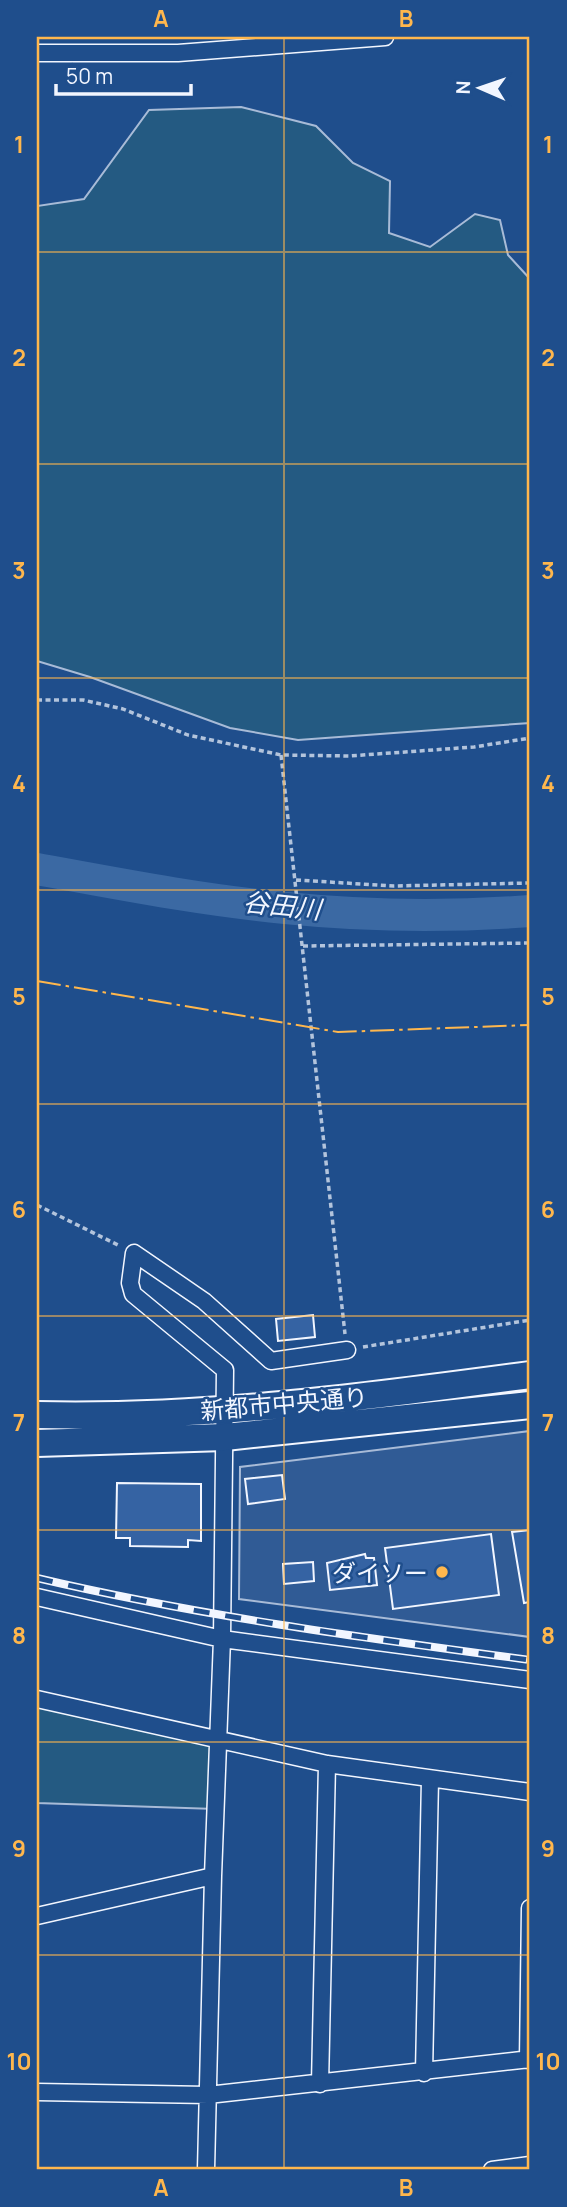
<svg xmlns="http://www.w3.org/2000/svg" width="567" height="2207" font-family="Manrope,'Noto Sans JP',sans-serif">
  <rect width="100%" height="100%" fill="#1f4e8c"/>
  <!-- green -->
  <path fill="#245a82" stroke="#a8bbd7" stroke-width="2" d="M241,107L316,126L353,163L390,181L389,233L430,247L475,214L500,220L508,255L530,279V723L298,740L230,728L90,677L37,661V206L84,199L149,110Z
    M37,1699L218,1739L215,1809L37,1803Z"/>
  <!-- parking -->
  <path fill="#305b95" stroke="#a8bbd7" stroke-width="2" d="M530,1431V1637L239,1599L240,1467Z"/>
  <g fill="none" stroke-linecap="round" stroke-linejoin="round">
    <!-- river -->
    <path stroke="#3b69a3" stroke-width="32" d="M37,869C119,884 201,900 285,908C365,916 450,917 530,911"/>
  </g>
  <!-- building -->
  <path fill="#3563a3" stroke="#f2f6ff" stroke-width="2" d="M313,1315L315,1337L278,1341L276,1319Z
    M282,1475L285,1499L248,1504L245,1479Z
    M117,1483L201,1484V1541L188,1540V1547L130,1546V1538H116Z
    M530,1530V1602L524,1603L512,1532Z
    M491,1534L499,1595L393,1609L385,1548Z
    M365,1554L366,1558H374L377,1585L330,1590L327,1563Z
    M313,1562L314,1581L284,1584L283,1564Z"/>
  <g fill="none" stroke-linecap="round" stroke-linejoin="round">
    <defs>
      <path id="minor" d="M37,53H178L385,37
        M37,1597L222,1639L530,1680
        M37,1699L327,1764L530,1792
        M37,1916L213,1876
        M528,2060L530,1908
        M424,2073L430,1779
        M320,2084L327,1764
        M37,2092L208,2095L530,2059
        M206,2170L213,1876L222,1639L225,1370L133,1294L130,1283L134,1253L204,1301L271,1361L347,1350
        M492,2170L530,2165"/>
      <path id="primary" d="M37,1415C202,1419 367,1397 530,1375
        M37,1443L225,1437L530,1405"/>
    </defs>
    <!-- minor casing -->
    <use href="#minor" stroke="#f2f6ff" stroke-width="19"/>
    <!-- primary casing -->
    <use href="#primary" stroke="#f2f6ff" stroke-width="30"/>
    <!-- path -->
    <path stroke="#b3c4dc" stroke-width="3.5" stroke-dasharray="5 3.5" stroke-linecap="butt" d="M37,700H83L123,709L188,735L281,755L349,756L474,747L530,738
      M281,755L345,1334
      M296,880L394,886L530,883
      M303,946L530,943
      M37,1205L120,1246
      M363,1347L530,1320"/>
    <!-- minor -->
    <use href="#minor" stroke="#1f4e8c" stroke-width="16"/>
    <!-- primary -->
    <use href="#primary" stroke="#1f4e8c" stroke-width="26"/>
    <defs>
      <path id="rail" d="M37,1578C199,1616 365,1638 530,1660"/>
    </defs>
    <!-- rail casing -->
    <use href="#rail" stroke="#f2f6ff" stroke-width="8"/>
    <!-- rail -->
    <use href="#rail" stroke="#1f4e8c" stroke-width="5" stroke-dasharray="16" stroke-linecap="butt"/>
    <!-- power -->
    <path stroke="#ffb74d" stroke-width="2" stroke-dasharray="24 5 3.5 5" stroke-linecap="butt" d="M37,981L338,1032L530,1025"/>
  </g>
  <!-- grid -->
  <path fill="none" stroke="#ffb74d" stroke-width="2" stroke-opacity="0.55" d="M284,37V2170M37,252H530M37,464H530M37,678H530M37,890H530M37,1104H530M37,1316H530M37,1530H530M37,1742H530M37,1955H530"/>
  <!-- markers -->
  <circle fill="#ffb74d" stroke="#1f4e8c" stroke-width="2.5" cx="442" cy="1572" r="7"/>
  <g text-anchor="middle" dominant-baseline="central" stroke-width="5" stroke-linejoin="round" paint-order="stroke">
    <!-- street labels -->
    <g font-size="24" fill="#f2f6ff" stroke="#1f4e8c">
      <text transform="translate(284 1403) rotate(-5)">新都市中央通り</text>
    </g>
    <!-- poi labels -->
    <g font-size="24" fill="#f2f6ff" stroke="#1f4e8c" text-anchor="end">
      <text x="428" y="1572">ダイソー</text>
    </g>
    <!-- water labels -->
    <g font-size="26" font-style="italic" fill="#f2f6ff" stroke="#1f4e8c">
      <text transform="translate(282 905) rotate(6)">谷田川</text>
    </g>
  </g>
  <!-- border -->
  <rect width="567" height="2207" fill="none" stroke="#1f4e8c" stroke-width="77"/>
  <!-- north arrow -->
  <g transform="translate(480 88) rotate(272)" stroke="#1f4e8c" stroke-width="5" paint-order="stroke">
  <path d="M0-5L12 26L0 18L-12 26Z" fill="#f2f6ff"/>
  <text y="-10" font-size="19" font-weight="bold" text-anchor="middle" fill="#f2f6ff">N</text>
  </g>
  <!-- scale -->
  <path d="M56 84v10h135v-10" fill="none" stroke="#f2f6ff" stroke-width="3.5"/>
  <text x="66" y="84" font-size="21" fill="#f2f6ff" stroke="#1f4e8c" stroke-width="5" paint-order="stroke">50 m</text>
  <rect x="38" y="38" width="490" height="2130" fill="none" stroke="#ffb74d" stroke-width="2.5"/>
  <g font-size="23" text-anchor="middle" font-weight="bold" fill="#ffb74d">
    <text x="161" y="27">A</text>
    <text x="406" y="27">B</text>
    <text x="19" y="153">1</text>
    <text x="548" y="153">1</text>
    <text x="19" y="366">2</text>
    <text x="548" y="366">2</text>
    <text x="19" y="579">3</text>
    <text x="548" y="579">3</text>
    <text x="19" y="792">4</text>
    <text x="548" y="792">4</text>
    <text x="19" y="1005">5</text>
    <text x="548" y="1005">5</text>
    <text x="19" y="1218">6</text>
    <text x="548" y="1218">6</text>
    <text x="19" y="1431">7</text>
    <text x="548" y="1431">7</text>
    <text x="19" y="1644">8</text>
    <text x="548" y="1644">8</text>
    <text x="19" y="1857">9</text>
    <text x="548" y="1857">9</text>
    <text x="19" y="2070">10</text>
    <text x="548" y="2070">10</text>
    <text x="161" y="2196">A</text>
    <text x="406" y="2196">B</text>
  </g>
</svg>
